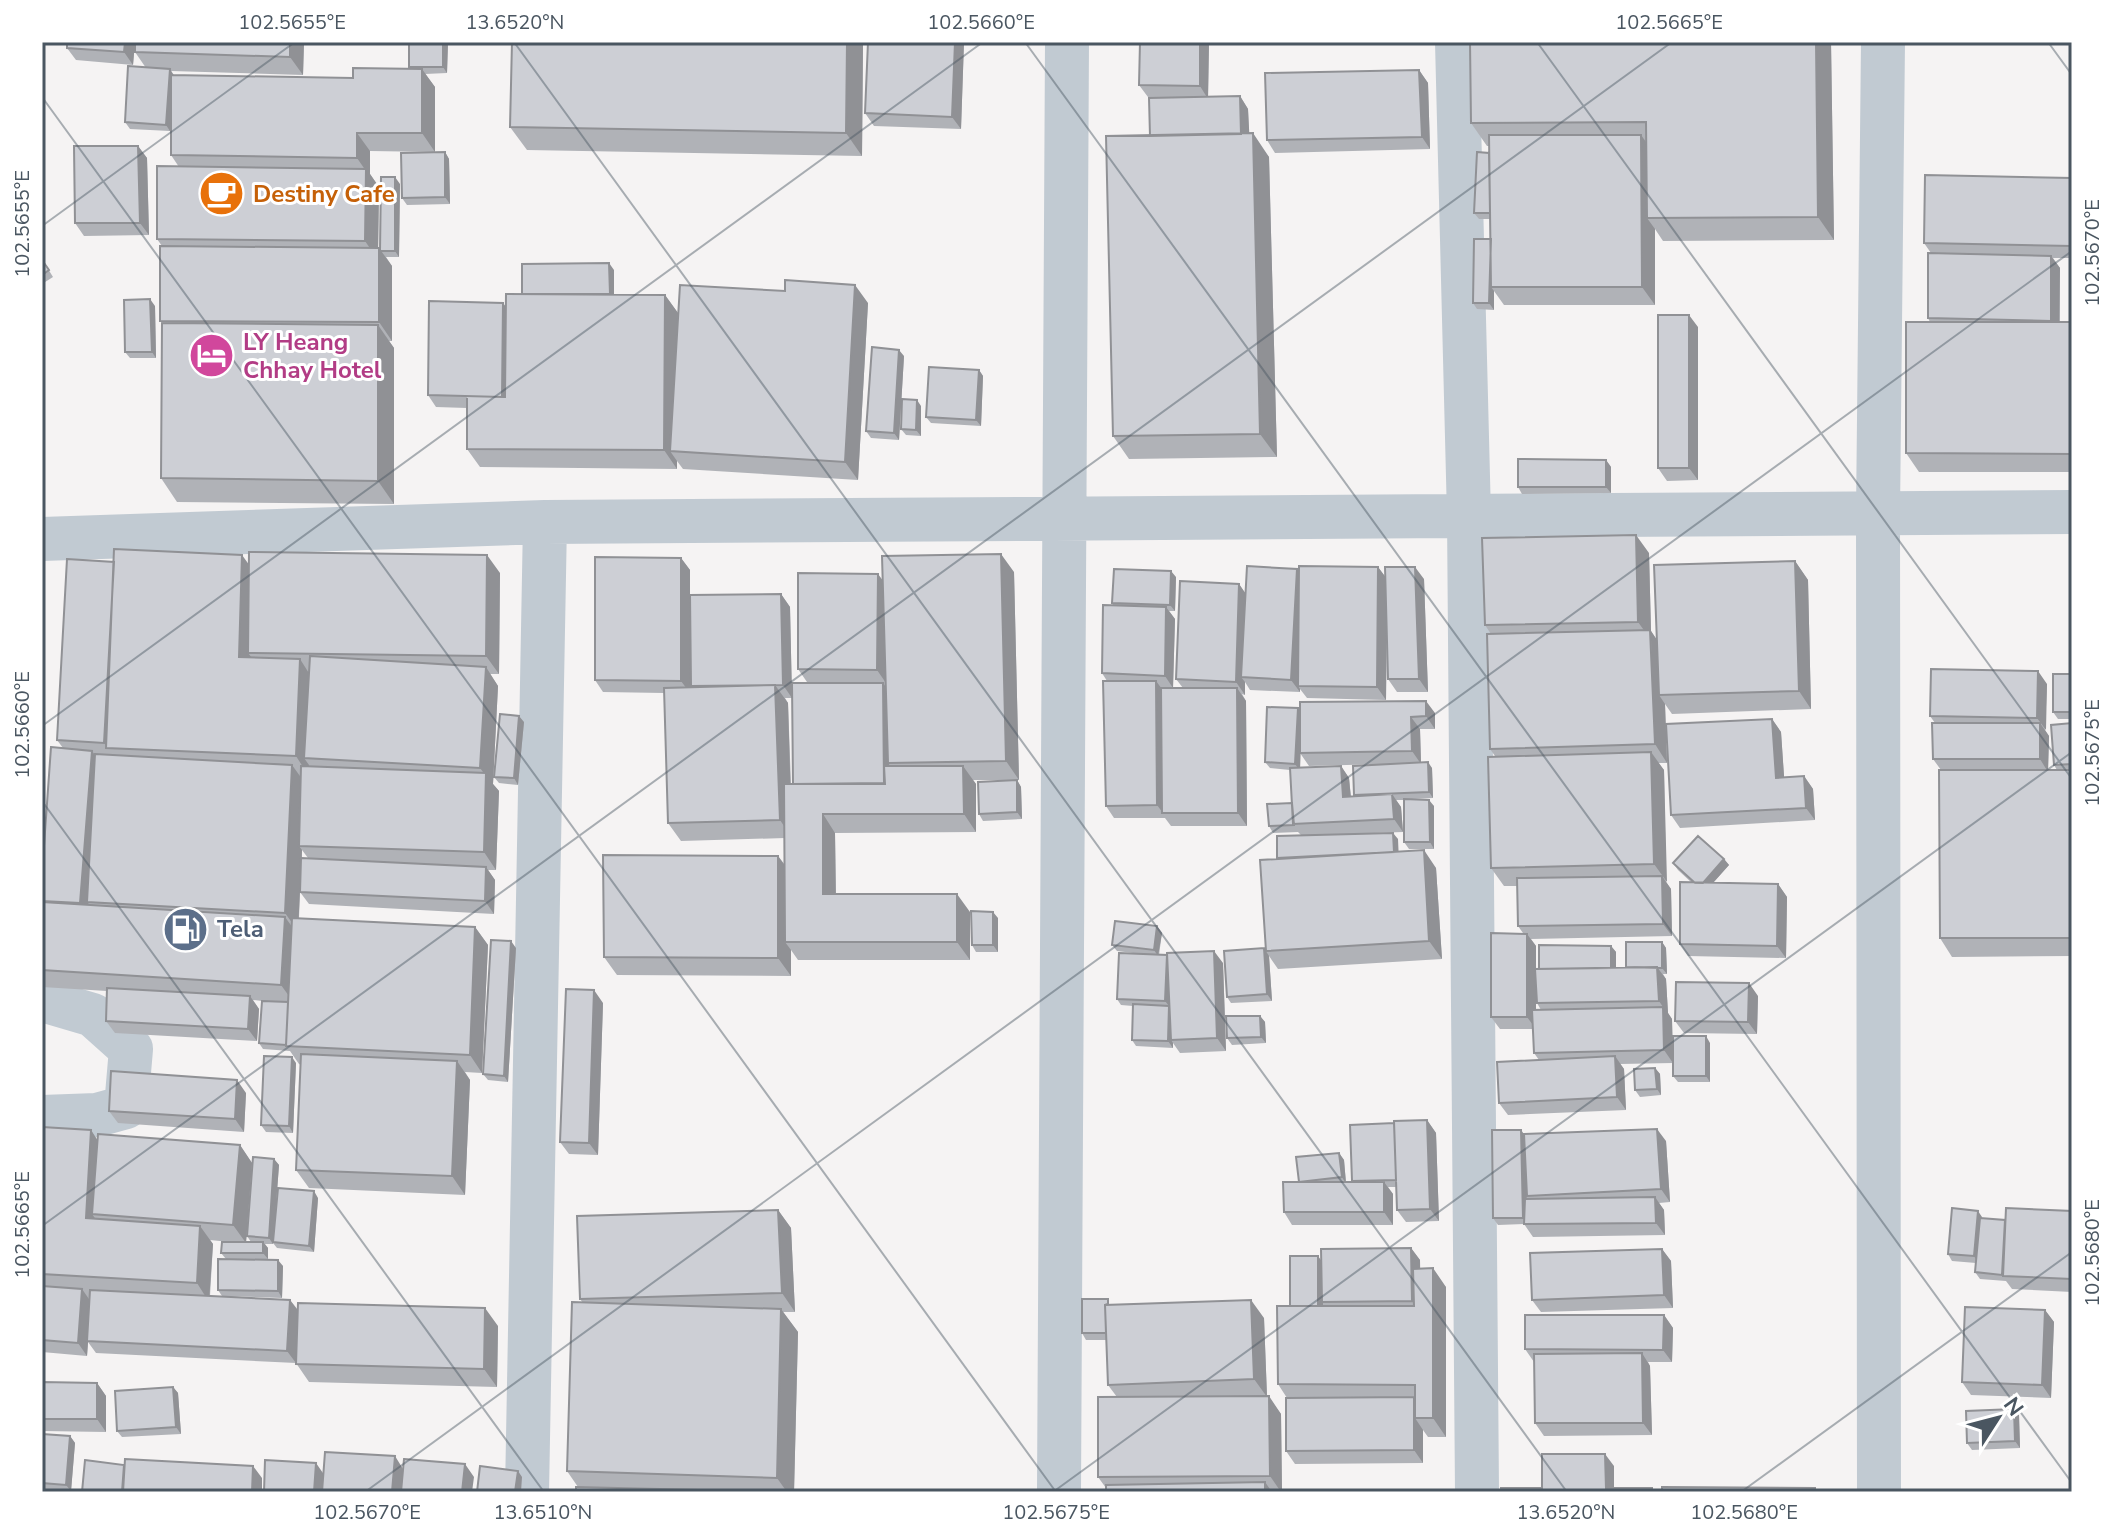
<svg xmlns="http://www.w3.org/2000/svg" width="2114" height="1534" font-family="'Nunito Sans',sans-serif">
  <rect width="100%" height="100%" fill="#f5f3f3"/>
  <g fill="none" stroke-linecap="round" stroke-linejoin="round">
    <!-- minor -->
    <path stroke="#c1cad2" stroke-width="44" d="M1457,42L1469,516L1477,1492
      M42,539L545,522L2072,512
      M42,1000L93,1015L131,1049L126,1107L97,1115L42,1117
      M527,1492L545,522
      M1059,1492L1067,42
      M1879,1492L1878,513L1883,42"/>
  </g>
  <!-- wall -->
  <path fill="#b0b2b7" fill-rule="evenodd" d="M135,42L133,65L76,60L67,48Z
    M135,42H304L303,75L171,71L174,75L353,78L411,69L409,67V42H448L447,73L425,74L435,87V152L370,151V174L379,187L378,248L380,249L400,184L399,257H386L392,266V341H389L394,348V504L177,502L161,478L162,323L160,321L162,246L157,239L179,167L171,155L170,131L130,129L125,122L146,68L135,52Z
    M863,42L862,156L527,150L510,127Z
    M964,42L961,129L874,126L865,113Z
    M1140,42H1209L1208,97L1240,96L1248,109L1249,134L1269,157L1277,457L1129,459L1113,436L1150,136L1160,98L1148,97L1139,85Z
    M1831,42L1834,240L1663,241L1655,229V305H1504L1494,291V310L1477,309L1473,303L1490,239V219H1479L1474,213L1489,153V146H1487L1471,123Z
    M1419,70L1428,83L1430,149L1275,153L1267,140Z
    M138,146L147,158L149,235L84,236L75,223Z
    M445,152L449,159L450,204L407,205L402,198Z
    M2072,178V258H2053L2060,268V322H2072V472H1919L1906,453L1930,322L1928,318L1931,253L1924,243Z
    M42,259L53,277L42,284Z
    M614,270V294L665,295L678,313L868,303L858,480L683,469L677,461V469L480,467L467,449V408L436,407L428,395L503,303L506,307L522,294Z
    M155,306L156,358H130L125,352Z
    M1698,327V480L1667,481L1658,468Z
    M904,356L899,440L871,438L866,431Z
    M979,370L983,376L981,426L931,423L926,417Z
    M921,406V436L906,435L901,429Z
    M1606,460L1611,467V493L1522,494L1518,487Z
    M1649,553L1651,631L1657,640L1795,561L1808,580L1811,709L1672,714L1665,704L1667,763H1658L1664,770L1666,882L1671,889L1672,936L1531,939L1536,946V969H1539L1611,946L1616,952V968L1626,967L1662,942L1666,948L1667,974H1663L1666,979L1668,1013L1672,1019L1673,1063L1620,1064L1624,1069L1626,1110L1508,1115L1499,1103L1539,1060L1534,1053L1533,1029H1500L1491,1017L1523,933L1518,926L1517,886H1504L1491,868L1495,756L1490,749L1491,634L1485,625ZM1536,976L1537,1003L1541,1010H1536Z
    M681,558L690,570V595L781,594L790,607L792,698H785L788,703L791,784H793L883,683L807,682L798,669L883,581L1014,572L1019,780H973L976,784V832L835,833L836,894L970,912V960H798L791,950V976L617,975L604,957L778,856L785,865V838L681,841L668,823L664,693L603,692L595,680ZM690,597L691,686L690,687Z
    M114,562L249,564L500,573L499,674H490L498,686L493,784L499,791L496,870H488L495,880L494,914L309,904L300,892L299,918L475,927L488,945L482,1073L465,1072L470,1080L465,1195L309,1188L296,1170L301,1065L299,1064L290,1051L263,1049L259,1043L262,1001L253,1000L259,1009L257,1041L115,1033L106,1021L107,991L42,987V874L63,748L57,740ZM302,850L308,858H302Z
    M1378,567L1386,578L1424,579L1428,692H1397L1388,679L1387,616L1386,700L1307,698L1300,689V692L1250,690L1245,682V695L1242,694L1246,701L1247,826H1171L1165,818H1114L1106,806L1107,681L1102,673L1113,605L1112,603L1176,577L1175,611H1169L1175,619L1173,688H1183L1176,679L1239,584L1245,593L1297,569L1299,572Z
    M2072,674V719H2058L2053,712Z
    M2047,684L2045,730L2049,736L2048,770H2057L2054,765L2072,723V956L1952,957L1940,938L1941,770L1933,759L1935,723L1930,716Z
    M1300,711L1435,713V729H1420L1421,762L1432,768L1433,798L1412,799L1434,806V849H1409L1404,842V800H1396L1401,807L1403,832L1374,833L1398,839V852L1436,868L1442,959L1278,969L1269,956L1272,1001L1231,1003L1227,997L1265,950L1277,859L1301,835L1298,832L1273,833L1269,826L1292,803L1290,770L1270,768L1265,762ZM1300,753L1309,766L1384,764L1355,796L1351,797L1349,778L1341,766L1300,768Z
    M1772,719L1781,732L1784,777L1804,776L1813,789L1815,820L1680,828L1671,815Z
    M524,722L518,785L499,783L494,777Z
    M1017,780L1021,787L1022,819L983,821L979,814Z
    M1724,859L1729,865L1713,883L1778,884L1787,897L1786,958L1688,956L1680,944L1692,883L1678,870L1673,863Z
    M998,918V952H976L972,945Z
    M1157,926L1162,933L1159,955L1223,963L1226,1051L1180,1053L1173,1043V1048L1136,1046L1132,1040L1133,1006L1121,1005L1117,999L1141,954L1117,951L1112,945Z
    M516,948L508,1082L488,1080L483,1074Z
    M1758,996L1757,1034L1684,1033L1675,1021Z
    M603,1003L598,1155L569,1154L560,1142Z
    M1260,1016L1265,1022L1266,1043L1232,1045L1227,1038Z
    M1710,1043V1082H1678L1673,1076Z
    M296,1063L293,1133L266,1132L261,1125Z
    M1655,1068L1660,1074L1661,1095L1640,1097L1635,1090Z
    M246,1093L244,1132L118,1123L109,1111Z
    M1427,1120L1436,1133L1439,1221L1406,1222L1397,1210L1396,1187H1388L1393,1194V1225H1292L1284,1212L1299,1182L1339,1153L1344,1160L1346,1182H1352L1394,1123Z
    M42,1127L91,1130L97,1140L240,1145L252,1163L246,1242H251L247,1236L274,1159L279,1165L275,1219L318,1198L314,1252L277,1248L273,1243V1244H265L268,1248V1259L283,1266L282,1298L226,1296L290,1300L298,1310L498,1326L497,1387L309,1382L296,1363L96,1353L88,1342L87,1356L42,1352ZM210,1240L230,1242L221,1253L226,1259L218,1290L222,1296H210L213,1244Z
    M1524,1135L1666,1141L1670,1202L1659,1203L1664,1210L1665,1235L1533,1237L1524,1224L1498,1225L1493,1218Z
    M778,1210L791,1228L795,1312H783L798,1332L794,1492L578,1487L567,1471L583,1303L580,1299Z
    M2072,1211V1292L2012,1289L2006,1281L1980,1279L1975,1272L1976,1263L1952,1261L1948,1254L1982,1217V1218L2005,1220Z
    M1411,1248L1420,1260V1269L1446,1287V1437H1428L1423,1430V1463L1295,1464L1286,1451L1287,1398L1278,1384L1290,1306L1322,1261Z
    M1662,1249L1671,1261L1673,1308L1541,1312L1532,1300Z
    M1112,1304L1264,1318L1267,1396L1281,1414L1282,1492H1106V1488L1098,1477L1117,1397L1108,1385L1106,1340H1086L1082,1333Z
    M2045,1310L2054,1322L2051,1398L1971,1395L1962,1382Z
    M1664,1315L1673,1328L1672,1362H1648L1650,1366L1652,1435L1544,1436L1535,1423L1534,1362L1525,1349Z
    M42,1382L97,1383L106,1396V1432L42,1431Z
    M173,1387L178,1393L181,1434L122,1437L117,1431Z
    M2019,1415L2020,1448L1972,1450L1967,1443Z
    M42,1434L70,1436L75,1443L71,1491L42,1489Z"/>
  <!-- shaded-wall -->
  <path fill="#909195" d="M125,42H135L133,65L124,52Z
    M290,42H304L303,75L290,57Z
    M443,42H448L447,73L443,67Z
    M847,42H863L862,156L846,133Z
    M955,42H964L961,129L952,117Z
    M1200,42H1209L1208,99L1200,86Z
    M1816,42H1831L1834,240L1818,217Z
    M170,69L174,76L170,131L166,125Z
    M422,69L435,87V152L422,133Z
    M1419,70L1428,83L1430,149L1422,137Z
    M1240,96L1248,109L1250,147L1241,134Z
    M357,133L370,151V174L379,187L378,260L365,241L366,171L357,158Z
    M1253,133L1269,157L1277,457L1260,434Z
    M1641,135L1654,153L1647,218L1655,229V305L1642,287Z
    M138,146L147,158L149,235L140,223Z
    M445,152L449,159L450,204L445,197Z
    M395,177L400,184L399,257L395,251Z
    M1491,239V287L1494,291V310L1489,303Z
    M379,248L392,266V341L379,322Z
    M2051,256L2060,268L2059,334L2051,321Z
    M609,263L614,270V301L610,295Z
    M855,285L868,303L858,480L845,462Z
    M665,295L678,313L670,451L677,461V469L664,450Z
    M150,299L155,306L156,358L152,352Z
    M503,303L512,316L511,410L502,397Z
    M1689,315L1698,327V480L1689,468Z
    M378,325L394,348V504L378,481Z
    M899,350L904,356L899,440L894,433Z
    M979,370L983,376L981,426L976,420Z
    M917,400L921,406V436L916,430Z
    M1606,460L1611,467V493L1606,487Z
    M1636,535L1649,553L1651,631L1663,649L1659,695L1665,704L1667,763L1655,744L1651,640L1638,622Z
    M1001,554L1014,572L1019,780L1006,761Z
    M242,555L255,573L248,653L252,658L239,657Z
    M487,555L500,573L499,674L486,656Z
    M681,558L690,570V693L681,681Z
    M1795,561L1808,580L1811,709L1799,691Z
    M114,562L108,748L104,743Z
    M1378,567L1387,579L1386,700L1377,687Z
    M1415,567L1424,579L1428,692L1419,679Z
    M1297,569L1305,581L1298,686L1300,689V692L1291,680Z
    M1171,571L1176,577L1175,611L1170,605Z
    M878,574L887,586L886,683L877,670Z
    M1239,584L1248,597L1241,677L1245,682V695L1236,682Z
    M781,594L790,607L792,698L783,685Z
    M1166,607L1175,619L1173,688L1165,676Z
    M300,659L312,678L304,758L309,765L308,775L296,756Z
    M486,667L498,686L493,784L499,791L496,870L484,852L486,776L480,768Z
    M2038,671L2047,684L2046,730L2037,718Z
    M1156,681L1165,693L1163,813L1157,805Z
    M883,683L892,695L888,763L893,770L884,783Z
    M775,685L788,703L792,838L780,820Z
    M1237,688L1246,701L1247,826L1238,813Z
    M1426,701L1435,713V729L1426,716Z
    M1298,708L1302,715L1300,771L1295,764Z
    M519,716L524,722L518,785L514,778Z
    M1411,717L1420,729L1421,764L1412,751Z
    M1772,719L1781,732L1785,790L1776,778Z
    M2040,723L2049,736L2048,772L2040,759Z
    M92,751L101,763L87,902L90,905L89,916L80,903Z
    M1651,752L1664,770L1667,882L1654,864Z
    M1428,762L1432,768L1433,798L1429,792Z
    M292,765L305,783L299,846L302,850L298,931L285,913Z
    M963,766L976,784V832L964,814Z
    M1341,766L1349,778L1352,810L1343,797Z
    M1804,776L1813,789L1815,820L1806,808Z
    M1017,780L1021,787L1022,819L1017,812Z
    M1392,794L1401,807L1403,832L1394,819Z
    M1429,800L1434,806V849L1430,842Z
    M823,814L835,833L836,912L823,894Z
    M1393,833L1398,839L1399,862L1394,855Z
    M1424,850L1436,868L1442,959L1429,941Z
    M778,856L791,874L785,942L791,950V976L778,958Z
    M1724,859L1729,865L1704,893L1699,887Z
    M486,867L495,880L494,914L485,901Z
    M1662,876L1671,889L1672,936L1663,924Z
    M1778,884L1787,897L1786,958L1777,946Z
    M957,894L970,912V960L957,942Z
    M993,912L998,918V952L993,945Z
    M285,917L298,935L294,1003L281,985Z
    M1157,926L1162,933L1158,956L1154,950Z
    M475,927L488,945L482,1073L470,1055Z
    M1527,934L1536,946V1029L1527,1017Z
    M511,941L516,948L508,1082L504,1076Z
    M1662,942L1666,948L1667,974L1662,968Z
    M1611,946L1616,952V976L1611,970Z
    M1264,948L1269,956L1272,1001L1267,994Z
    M1214,951L1223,963L1226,1051L1217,1038Z
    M1167,955L1171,1040L1173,1043V1048L1168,1041L1169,1006L1165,1001Z
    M1657,967L1666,979L1668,1013L1672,1019L1673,1063L1664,1050L1663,1007L1659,1001Z
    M1749,983L1758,996L1757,1034L1748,1022Z
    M594,990L603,1003L598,1155L589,1143Z
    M250,996L259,1009L257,1041L248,1029Z
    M1260,1016L1265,1022L1266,1043L1261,1037Z
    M1706,1036L1710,1043V1082L1706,1076Z
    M1615,1056L1624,1069L1626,1110L1617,1097Z
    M292,1057L296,1063L293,1133L289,1126Z
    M457,1061L470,1080L465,1195L452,1176Z
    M1655,1068L1660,1074L1661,1095L1657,1089Z
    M237,1080L246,1093L244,1132L235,1119Z
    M1427,1120L1436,1133L1439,1221L1430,1209Z
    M1657,1129L1666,1141L1670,1202L1661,1189Z
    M91,1130L103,1149L92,1214L99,1224L86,1218Z
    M1521,1130L1526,1137L1527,1224L1523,1218Z
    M240,1145L252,1163L246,1243L233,1225Z
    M1339,1153L1344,1160L1346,1184L1342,1177Z
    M274,1159L279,1165L273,1244L269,1238Z
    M1384,1182L1393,1194V1225L1384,1212Z
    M314,1191L318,1198L314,1252L309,1246Z
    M1655,1197L1664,1210L1665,1235L1656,1223Z
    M778,1210L791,1228L795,1312L782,1293Z
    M1978,1211L1982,1217L1978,1263L1974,1256Z
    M200,1226L213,1244L209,1302L197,1283Z
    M263,1242L268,1248V1259L263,1253Z
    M1411,1248L1420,1260L1421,1314L1412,1301Z
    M1662,1249L1671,1261L1673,1308L1664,1295Z
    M1318,1256L1323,1263V1315L1318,1308Z
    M278,1260L283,1266L282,1298L278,1291Z
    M1433,1268L1446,1287V1437L1433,1418Z
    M82,1289L91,1302L87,1356L78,1343Z
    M290,1300L299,1312L296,1363L287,1351Z
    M1251,1300L1264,1318L1267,1397L1254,1379Z
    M485,1308L498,1326L497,1387L484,1369Z
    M781,1309L798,1332L794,1492H787L777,1478Z
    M2045,1310L2054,1322L2051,1398L2042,1385Z
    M1664,1315L1673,1328L1672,1362L1663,1350Z
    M1642,1353L1650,1366L1652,1435L1643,1423Z
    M97,1383L106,1396V1432L97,1419Z
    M173,1387L178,1393L181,1434L176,1427Z
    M1269,1396L1281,1414L1282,1492H1281L1270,1476Z
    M1414,1397L1422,1410L1415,1418L1423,1430V1463L1414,1450Z
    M2014,1409L2019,1415L2020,1448L2015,1441Z
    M70,1436L75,1443L71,1491L66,1485Z
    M1605,1454L1614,1466V1492L1606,1488Z
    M395,1456L403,1469L402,1492H392Z
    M316,1463L325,1476L324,1492H314Z
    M465,1464L474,1477L472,1492H462Z
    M253,1466L262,1478V1492H252Z
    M518,1471L522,1477L521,1492H515Z
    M1265,1482L1272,1492H1265Z"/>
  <!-- building -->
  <path fill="#cdcfd5" stroke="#909195" stroke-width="2" d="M67,42H125L124,52L67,48Z
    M135,42H290V57L135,52Z
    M409,42H443V67H409Z
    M512,42H847L846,133L510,127Z
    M868,42H955L952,117L865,113Z
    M1140,42H1200V86L1139,85Z
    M1470,42H1816L1818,217L1647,218L1646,122L1471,123Z
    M128,66L170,69L166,125L125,122Z
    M353,68L422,69V133H357V158L171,155V75L353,78Z
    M1419,70L1422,137L1267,140L1265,73Z
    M1240,96L1241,134L1150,136L1149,98Z
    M1253,133L1260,434L1113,436L1106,136Z
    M1489,135H1641L1642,287H1491Z
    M74,146H138L140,223H75Z
    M445,152V197L402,198L401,153Z
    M1477,152L1489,153L1490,213H1474Z
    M157,166L366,169L365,241L157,239Z
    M1925,175L2072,178V246L1924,243Z
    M381,177H395V251H380Z
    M1474,239H1491L1489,303H1473Z
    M160,246L379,248V322L160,321Z
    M1928,253L2051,256V321L1928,318Z
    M42,260L49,270L42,275Z
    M609,263L610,294H522V264Z
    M785,280L855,285L845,462L670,451L680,285L785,291Z
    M506,294L665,295L664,450L467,449V397H505Z
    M150,299L152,352H125L124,300Z
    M429,301L503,303L502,397L428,395Z
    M1658,315H1689V468H1658Z
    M1906,322H2072V454L1906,453Z
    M162,323L378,325V481L161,478Z
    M872,347L899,350L894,433L866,431Z
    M929,367L979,370L976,420L926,417Z
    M902,399L917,400L916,430L901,429Z
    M1518,459L1606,460V487H1518Z
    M1636,535L1638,622L1485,625L1482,538Z
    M114,549L242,555L239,657L300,659L296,756L106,748Z
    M249,552L487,555L486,656L248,653Z
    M1001,554L1006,761L888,763L882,556Z
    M595,557L681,558V681L595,680Z
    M67,559L114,562L104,743L57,740Z
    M1795,561L1799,691L1659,695L1654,565Z
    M1247,566L1297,569L1291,680L1241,677Z
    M1299,566L1378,567L1377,687L1298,686Z
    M1385,567H1415L1419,679H1388Z
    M1114,569L1171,571L1170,605L1112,603Z
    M798,573L878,574L877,670L798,669Z
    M1180,581L1239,584L1236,682L1176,679Z
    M781,594L783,685L691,686L690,595Z
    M1103,605L1166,607L1165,676L1102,673Z
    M1650,630L1655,744L1490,749L1487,634Z
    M310,656L486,667L480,768L304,758Z
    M1931,669L2038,671L2037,718L1930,716Z
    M2053,674H2072V712H2053Z
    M1103,681H1156L1157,805L1106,806Z
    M792,683H883L884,783L793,784Z
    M775,685L780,820L668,823L664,688Z
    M1161,688H1237L1238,813H1162Z
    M1426,701V716L1411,717L1412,751L1300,753V702Z
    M1267,707L1298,708L1295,764L1265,762Z
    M500,714L519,716L514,778L494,777Z
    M1772,719L1776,778L1804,776L1806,808L1671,815L1666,724Z
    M1932,723H2040V759H1933Z
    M2072,723V764L2054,765L2051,725Z
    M51,747L92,751L80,903L42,901V874Z
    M1651,752L1654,864L1491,868L1488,757Z
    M95,754L292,765L285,913L87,902Z
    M1428,762L1429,792L1354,795L1353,766Z
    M301,766L486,773L484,852L299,846Z
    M884,766H963L964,814H823V894H957V942H785L784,784H885Z
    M1341,766L1343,797L1392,794L1394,819L1293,824L1290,768Z
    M1939,770H2072V938H1940Z
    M1017,780V812L979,814L978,782Z
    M1404,799L1429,800L1430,842H1404Z
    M1292,803L1294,825L1269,826L1267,804Z
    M1393,833L1394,852L1277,858V836Z
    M1698,836L1724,859L1703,883H1695L1673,863Z
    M1424,850L1429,941L1266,951L1260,860Z
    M603,855L778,856V958L604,957Z
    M301,858L486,867L485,901L300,892Z
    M1662,876L1663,924L1518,926L1517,878Z
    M1680,882L1778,884L1777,946L1680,944Z
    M42,902L285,917L281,985L42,970Z
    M971,911L993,912V945H972Z
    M292,918L475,927L470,1055L286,1046Z
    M1115,921L1157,926L1154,950L1112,945Z
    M1491,933L1527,934V1017H1491Z
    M491,940L511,941L504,1076L483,1074Z
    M1626,942H1662V968L1626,967Z
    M1539,945L1611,946V968L1539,969Z
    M1264,948L1267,994L1227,997L1224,951Z
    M1214,951L1217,1038L1171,1040L1167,953Z
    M1119,953L1167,955L1165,1001L1117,999Z
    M1657,967L1659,1001L1537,1003L1535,969Z
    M1676,982L1749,983L1748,1022L1675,1021Z
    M107,988L250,996L248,1029L106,1021Z
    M566,989L594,990L589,1143L560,1142Z
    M262,1001L288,1002L286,1045L259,1043Z
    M1133,1004L1169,1006L1168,1041L1132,1040Z
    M1663,1007L1664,1050L1534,1053L1532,1010Z
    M1226,1016H1260L1261,1037L1227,1038Z
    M1673,1036H1706V1076H1673Z
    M301,1054L457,1061L452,1176L296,1170Z
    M264,1056L292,1057L289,1126L261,1125Z
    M1615,1056L1617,1097L1499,1103L1497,1062Z
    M1655,1068L1657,1089L1635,1090L1634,1069Z
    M111,1071L237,1080L235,1119L109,1111Z
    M1427,1120L1430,1209L1397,1210L1394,1121Z
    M1394,1123L1396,1180L1352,1181L1350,1125Z
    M42,1127L91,1130L86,1218L200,1226L197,1283L42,1274Z
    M1657,1129L1661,1189L1527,1196L1524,1134Z
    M1492,1130H1521L1523,1218H1493Z
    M98,1134L240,1145L233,1225L92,1214Z
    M1339,1153L1342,1177L1299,1182L1296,1157Z
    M253,1157L274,1159L269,1238L247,1236Z
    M1283,1182H1384V1212H1284Z
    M278,1188L314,1191L309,1246L273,1242Z
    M1655,1197L1656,1223L1524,1224L1525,1199Z
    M1952,1208L1978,1211L1974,1256L1948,1254Z
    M2006,1208L2072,1211V1279L2003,1276Z
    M778,1210L782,1293L580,1299L577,1216Z
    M1980,1218L2005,1220L2002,1275L1975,1272Z
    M222,1242H263V1253H221Z
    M1411,1248L1412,1301L1322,1302L1321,1249Z
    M1662,1249L1664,1295L1532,1300L1530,1253Z
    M1290,1256H1318V1306H1290Z
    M218,1259L278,1260V1291L218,1290Z
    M1433,1268V1418H1415V1385L1278,1384L1277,1306H1414L1413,1269Z
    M42,1286L82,1289L78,1343L42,1340Z
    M90,1290L290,1300L287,1351L87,1341Z
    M1082,1299H1108V1304L1105,1305L1106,1333H1082Z
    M1251,1300L1254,1379L1108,1385L1105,1305Z
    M572,1302L781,1309L777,1478L567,1471Z
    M298,1303L485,1308L484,1369L296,1364Z
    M1965,1307L2045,1310L2042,1385L1962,1382Z
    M1525,1315H1664L1663,1350L1525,1349Z
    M1642,1353L1643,1423H1535L1534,1354Z
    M42,1382L97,1383V1419H42Z
    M173,1387L176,1427L117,1431L115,1391Z
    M1269,1396L1270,1476L1098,1477V1397Z
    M1414,1397V1450L1286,1451V1398Z
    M2014,1409L2015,1441L1967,1443L1966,1411Z
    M42,1434L70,1436L66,1485L42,1483Z
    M325,1452L395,1456L392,1492H322Z
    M1542,1454H1605L1606,1488H1652V1492H1501V1488H1542Z
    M125,1459L253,1466L252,1492H123Z
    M404,1459L465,1464L462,1492H401Z
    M85,1460L124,1465L122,1492H82Z
    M265,1460L316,1463L314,1492H264Z
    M480,1466L518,1471L515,1492H477Z
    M1265,1482V1492H1106V1485Z
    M576,1487L784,1492H576Z
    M1662,1487L1815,1488V1492H1662Z"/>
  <!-- ticks -->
  <path fill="none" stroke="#4a5661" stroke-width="2" stroke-opacity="0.45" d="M514,42L1567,1492M1025,42L2072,1483M1537,42L2072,779M2048,42L2072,75M42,97L1056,1492M42,226L295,42M42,726L983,42M42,801L544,1492M42,1226L1672,42M365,1492L2072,251M1053,1492L2072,752M1741,1492L2072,1252"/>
  <!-- icons -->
  <defs>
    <symbol id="cafe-disc" viewBox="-11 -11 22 22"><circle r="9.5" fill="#e8710a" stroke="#fff"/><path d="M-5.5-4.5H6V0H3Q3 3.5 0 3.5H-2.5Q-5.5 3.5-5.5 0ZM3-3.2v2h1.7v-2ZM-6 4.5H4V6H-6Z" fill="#fff"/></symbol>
    <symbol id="hotel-disc" viewBox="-11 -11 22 22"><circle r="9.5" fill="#d1479c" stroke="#fff"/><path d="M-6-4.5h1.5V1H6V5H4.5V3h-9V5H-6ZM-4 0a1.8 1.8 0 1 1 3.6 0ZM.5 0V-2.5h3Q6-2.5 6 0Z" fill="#fff"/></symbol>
    <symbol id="fuel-disc" viewBox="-11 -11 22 22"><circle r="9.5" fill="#5c6f8a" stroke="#fff"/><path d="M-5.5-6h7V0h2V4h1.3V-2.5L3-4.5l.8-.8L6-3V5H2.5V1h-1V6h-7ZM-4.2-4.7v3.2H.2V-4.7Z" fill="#fff"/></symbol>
  </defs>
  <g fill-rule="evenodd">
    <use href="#cafe-disc" x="196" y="168" width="51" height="51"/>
    <use href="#hotel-disc" x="186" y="330" width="51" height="51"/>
    <use href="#fuel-disc" x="160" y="904" width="51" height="51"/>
  </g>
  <g text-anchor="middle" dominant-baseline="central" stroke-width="6" stroke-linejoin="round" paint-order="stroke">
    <!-- food labels -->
    <g font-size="24" font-weight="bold" fill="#c56008" stroke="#fff" text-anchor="start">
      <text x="253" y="194">Destiny Cafe</text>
    </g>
    <!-- hotel labels -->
    <g font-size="24" font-weight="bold" fill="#b23c85" stroke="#fff" text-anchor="start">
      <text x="243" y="342">LY Heang<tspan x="243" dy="28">Chhay Hotel</tspan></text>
    </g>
    <!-- service labels -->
    <g font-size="24" font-weight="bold" fill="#4e5e75" stroke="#fff" text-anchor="start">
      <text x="217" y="929">Tela</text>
    </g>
  </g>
  <!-- border -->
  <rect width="2114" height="1534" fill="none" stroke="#ffffff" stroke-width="88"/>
  <!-- north arrow -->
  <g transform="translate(1998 1418) rotate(54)" stroke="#ffffff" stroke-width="6" paint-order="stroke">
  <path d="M0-6L14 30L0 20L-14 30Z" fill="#4a5661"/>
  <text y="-12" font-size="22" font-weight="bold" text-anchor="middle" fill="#4a5661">N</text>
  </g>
  <rect x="44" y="44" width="2026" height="1446" fill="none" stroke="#4a5661" stroke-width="3"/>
  <g font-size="20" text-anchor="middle" fill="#4a5661">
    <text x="292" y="29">102.5655°E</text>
    <text x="515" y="29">13.6520°N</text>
    <text x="981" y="29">102.5660°E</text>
    <text x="1669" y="29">102.5665°E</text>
    <text transform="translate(22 224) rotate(-90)" y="7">102.5655°E</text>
    <text transform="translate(2092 253) rotate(-90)" y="7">102.5670°E</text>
    <text transform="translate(22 725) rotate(-90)" y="7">102.5660°E</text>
    <text transform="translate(2092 753) rotate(-90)" y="7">102.5675°E</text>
    <text transform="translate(22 1225) rotate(-90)" y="7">102.5665°E</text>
    <text transform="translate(2092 1253) rotate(-90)" y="7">102.5680°E</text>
    <text x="367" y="1519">102.5670°E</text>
    <text x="543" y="1519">13.6510°N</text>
    <text x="1056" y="1519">102.5675°E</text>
    <text x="1566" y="1519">13.6520°N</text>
    <text x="1744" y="1519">102.5680°E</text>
  </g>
</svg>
